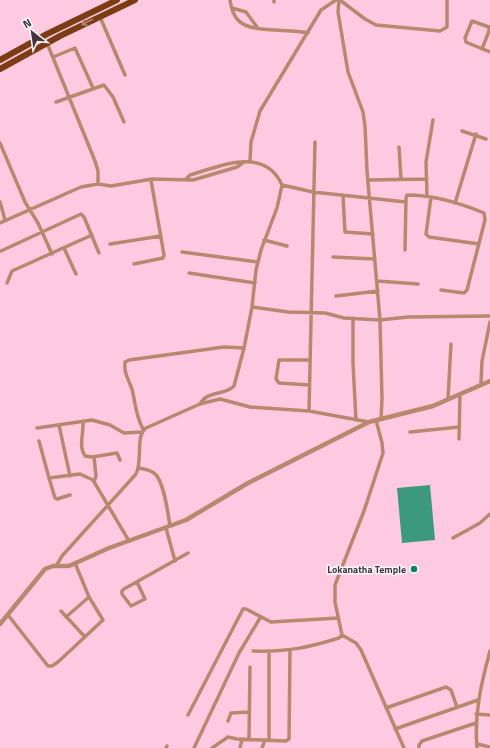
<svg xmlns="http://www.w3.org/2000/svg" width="490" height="748" font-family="'Titillium Web',sans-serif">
  <rect width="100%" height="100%" fill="#fecae2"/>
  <!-- water -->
  <path fill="#3d997b" d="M430,485L435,540L402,543L397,488Z"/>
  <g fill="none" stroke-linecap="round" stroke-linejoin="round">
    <!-- minor -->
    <path stroke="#b9876d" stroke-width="3.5" d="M230,0C231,7 233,15 238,20C250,34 290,28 308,33
      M339,0L338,12L348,72L363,112L365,126L367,171L380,320L382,399L381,419
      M340,0L365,19L376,25L440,31L447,27V0
      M274,2V0
      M232,8L246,12L257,27
      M100,17L125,75
      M47,43L95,161L98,171V184
      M482,49L489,31V27L472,21L465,38L466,42L468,43L490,52
      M53,57L75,48L93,88
      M56,102L104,85L113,97L124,122
      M462,131L486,139
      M0,143L25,202L38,223L52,254
      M399,147L401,179
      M250,161L251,142L260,111L321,10L336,0
      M186,179L190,175C220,166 265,146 282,185L313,192L406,202
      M368,180L427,179
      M343,195L345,232L373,234
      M427,196L426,162L433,120
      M431,197L426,234L429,237L479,244
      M0,202L5,220
      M455,203L476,134
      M0,223L81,187L98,184L111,186L152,179L193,180L237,167L244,162
      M264,240L287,246
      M110,244L161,236
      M64,248L76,274
      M405,250L406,198L407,195C433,195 460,203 484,213L485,220L467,290L464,293L441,290
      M1,251L81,214L84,217L99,253
      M182,252L258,262
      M333,257L375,259
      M134,264L163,258L164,255L151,180
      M189,273L255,283
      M377,281L418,284
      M7,283L12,271L92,235
      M336,296L378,291
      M252,307L288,312L325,313L344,318L380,320L408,317L490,316
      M353,318V363L356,420
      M481,383L482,361L490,322
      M309,385L279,383L276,379L279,360H310
      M448,399L451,344
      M200,404C208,390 224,396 234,386L244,348
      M309,411L315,142
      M83,421C84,433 78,446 85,456L92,457L117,453L120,460
      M59,425L70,476
      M37,428L92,420L110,425L124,433L142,432
      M143,429C135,414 136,405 132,389C128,378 124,374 125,362L129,360L224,347L244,348L252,307L256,270L261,250L277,208L282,185
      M410,432L459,427
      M459,439L460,394
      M39,441L49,478L80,474L93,480L129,541
      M94,457L96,476L94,482
      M139,468C144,469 150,470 154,473C164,480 168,514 170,526
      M49,478L55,498L57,499L70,495
      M166,528L175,561
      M453,538L480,523L490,514
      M56,566L62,556L136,474C143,460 135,436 146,428L200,404L220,399L250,407L309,411L369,422
      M137,582L145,599L131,606L122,594V591L124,589L188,553
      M61,611L85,637
      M8,615L48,666H52L58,662L103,620L89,597L75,563
      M66,617L89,597
      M342,635L356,643L361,650L404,748
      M253,651C286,652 307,648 339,638L342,635L335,602V585L364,511L383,453L382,443L376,420
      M386,708L446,687L451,690L457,707
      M476,714L490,715
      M188,715L243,609H246L271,622L338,618
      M228,721L231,713L249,712
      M395,729L478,700
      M249,739L250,667
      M269,740V651
      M477,744L490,747
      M166,748L167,746
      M194,748L239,653L260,618
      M212,748L228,737L237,739L286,741L289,739L290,651
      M240,748L242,739
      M262,748L265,740
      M419,748V745L422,741L476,723
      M477,748C474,714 481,684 490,651"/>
    <!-- tertiary -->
    <path stroke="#b9876d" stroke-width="4.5" d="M0,624L45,569L53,566H69L109,548L186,520L248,483L369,422L433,406L490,381"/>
    <!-- trunk -->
    <path stroke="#7b3c14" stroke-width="6" d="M0,60L47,34L117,0
      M0,69L60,36L135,0"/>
  </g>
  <!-- one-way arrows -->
  <defs><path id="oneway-shaft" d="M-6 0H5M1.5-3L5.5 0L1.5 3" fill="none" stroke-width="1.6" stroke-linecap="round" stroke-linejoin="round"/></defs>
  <use stroke="#af8971" href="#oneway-shaft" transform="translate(87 22) rotate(154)"/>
  <!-- markers -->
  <circle fill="#088566" stroke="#fcfcfc" stroke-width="1.5" cx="414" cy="569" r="4"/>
  <g text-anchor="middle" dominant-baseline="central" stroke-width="3" stroke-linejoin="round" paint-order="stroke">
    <!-- poi labels -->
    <g font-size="10" font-weight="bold" fill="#47323c" stroke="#fcfcfc" text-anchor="end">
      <text x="406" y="569">Lokanatha Temple</text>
    </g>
  </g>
  <!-- north arrow -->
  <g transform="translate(32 32) rotate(330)" stroke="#fcfcfc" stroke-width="3" paint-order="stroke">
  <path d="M0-3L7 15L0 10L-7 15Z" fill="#47323c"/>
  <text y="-6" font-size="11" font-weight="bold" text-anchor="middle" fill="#47323c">N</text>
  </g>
</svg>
